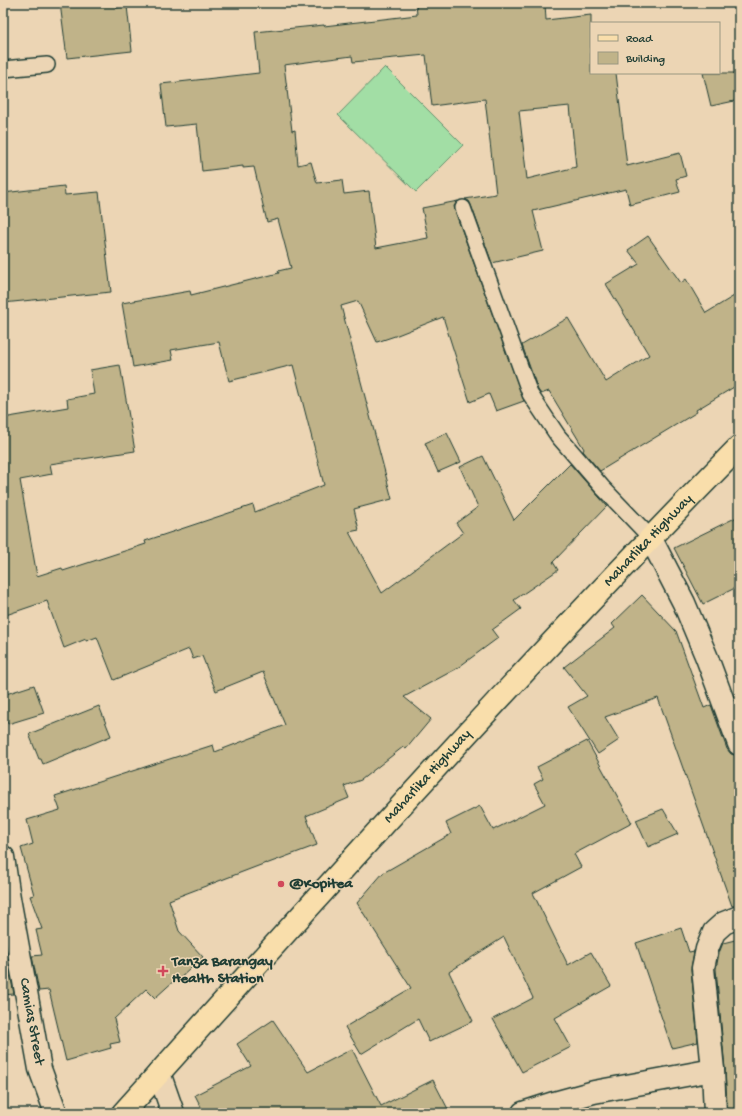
<svg xmlns="http://www.w3.org/2000/svg" width="742" height="1116" font-family="'Gochi Hand',sans-serif">
  <rect width="100%" height="100%" fill="#ecd5b4"/>
  <filter id="ink" filterUnits="userSpaceOnUse"><feTurbulence type="fractalNoise" baseFrequency=".025" numOctaves="2"/><feDisplacementMap in="SourceGraphic" scale="8" xChannelSelector="R" yChannelSelector="G"/><feConvolveMatrix kernelMatrix="1 2 1 2 8 2 1 2 1" color-interpolation-filters="sRGB"/></filter>
  <g filter="url(#ink)">
    <!-- garden -->
    <path fill="#a2dea5" stroke="#608e6c" d="M385,67L463,145L416,192L338,115Z"/>
    <!-- building -->
    <path fill="#c0b389" stroke="#1f3d34" fill-rule="evenodd" d="M60,3H116L117,8L127,6L132,51L67,58Z
      M416,3H545L546,20L591,15V73H616L627,166L680,153L686,176L676,179L680,192L630,205L626,189L533,211L543,251L492,263L471,205L469,201L465,199L496,194L485,99L432,106L426,55L353,62L352,56L284,65L292,131L295,130L298,165L311,162L317,183L342,180L344,194L369,191L376,248L428,238L422,208L458,201L454,206L455,211L524,401L496,411L489,394L470,402L443,317L395,336L377,342L358,301L341,306L392,499L354,509L359,530L349,532L382,593L463,533L456,523L478,507L460,467L483,456L514,520L570,464L607,506L553,562L558,570L514,600L521,609L492,630L498,638L456,669L404,697L431,719L406,749L403,747L361,780L344,786L349,798L306,816L317,845L266,864V863L169,900L179,931L203,957L178,980L177,978L155,998L146,989L114,1019L120,1042L110,1044L111,1048L66,1061L49,990L39,991L32,956L42,955L36,930L42,929L30,896L34,895L21,848L33,844L27,820L60,810L55,796L213,745L215,752L285,725L263,672L216,691L202,656L193,659L189,649L114,680L97,637L86,641V639L64,648L47,601L3,616V418L68,407L67,399L94,394L90,370L120,365L135,451L50,464L52,474L20,480L37,576L62,568L63,571L146,544L145,541L253,505L255,512L324,485L293,365L229,381L219,342L171,350L173,360L133,367L122,303L190,291L191,295L279,273L278,271L291,268L278,219L267,222L254,167L243,168V166L202,171L197,124L166,127L161,84L259,73L255,32L324,25V26L417,15ZM570,106L576,167L527,179L519,111Z
      M703,73H739V100L711,106Z
      M64,186L65,195L99,192L111,292L3,303V193Z
      M648,236L681,283L686,279L706,313L739,293V384L696,410L697,412L600,471L583,451L584,449L549,391L541,394L538,390L522,345L568,318L606,382L649,355L606,284L639,264L628,250Z
      M447,433L461,462L438,472L425,443Z
      M739,516V586L703,604L674,548Z
      M642,595L676,631L704,708L711,705L727,749L731,754L739,756V905L732,906L658,698L605,717L619,740L598,754L568,707L587,696L564,667L615,628L612,624Z
      M34,685L44,713L8,724L3,710V695Z
      M99,706L111,736L43,764L41,759H39L29,734Z
      M587,741L632,823L574,854L581,867L533,893L568,965L591,952L611,986L555,1018L571,1047L522,1072L493,1019L533,998L504,937L449,972L473,1021L429,1042L418,1019L361,1054L345,1027L411,988L357,903L383,873L451,834L446,823L480,806L493,830L545,804L534,784L543,779L537,767Z
      M663,809L678,834L648,847L636,820Z
      M681,928L689,952L694,951L691,969L698,1042L672,1048L636,943Z
      M739,939V1111L729,1113L727,1104L725,1069L716,969L719,953L723,943Z
      M3,959H7L14,994L3,995Z
      M273,1020L308,1072L352,1049L381,1106L433,1080L450,1113H204L195,1095L251,1066L237,1044Z"/>
    <g fill="none" stroke-linecap="round" stroke-linejoin="round">
      <defs>
        <path id="lane" d="M3,69L47,65
          M463,208L530,394L558,436L602,487L650,537"/>
        <g id="street">
          <path d="M650,537L684,603L707,658L739,744"/>
          <path id="s1" d="M3,857L9,898L40,1069L56,1113"/>
          <path d="M159,1073L173,1113"/>
          <path d="M523,1113L554,1103L594,1092L713,1070"/>
          <path d="M715,1113L713,1070L703,968L707,949L714,932L724,923L739,917"/>
        </g>
        <g id="primary">
          <path id="s2" d="M123,1113C325,889 527,663 739,447"/>
        </g>
      </defs>
      <!-- lane casing -->
      <use href="#lane" stroke="#1f3d34" stroke-width="18"/>
      <!-- street casing -->
      <use href="#street" stroke="#1f3d34" stroke-width="25"/>
      <!-- primary casing -->
      <use href="#primary" stroke="#1f3d34" stroke-width="25"/>
      <!-- lane -->
      <use href="#lane" stroke="#ecd5b4" stroke-width="15"/>
      <!-- street -->
      <use href="#street" stroke="#ecd5b4" stroke-width="22"/>
      <!-- primary -->
      <use href="#primary" stroke="#f9deab" stroke-width="22"/>
    </g>
  </g>
  <!-- markers -->
  <g fill="#d1495b" stroke="#ecd5b4" stroke-width="1.5">
    <circle cx="281" cy="884" r="4"/>
    <path d="M161 965h4v4h4v4h-4v4h-4v-4h-4v-4h4z"/>
  </g>
  <g text-anchor="middle" dominant-baseline="central" stroke-width="3" stroke-linejoin="round" paint-order="stroke">
    <!-- street labels -->
    <g font-size="15" fill="#1f3d34" stroke="#ecd5b4">
      <text stroke="none"><textPath href="#s2" startOffset="777">Maharlika Highway</textPath></text>
      <text stroke="none"><textPath href="#s2" startOffset="454">Maharlika Highway</textPath></text>
      <text stroke="none"><textPath href="#s1" startOffset="167">Camias Street</textPath></text>
    </g>
    <!-- poi labels -->
    <g font-size="15" font-weight="bold" fill="#1f3d34" stroke="#ecd5b4" text-anchor="start">
      <text x="289" y="884">@Kopitea</text>
      <text x="172" y="962">Tanza Barangay<tspan x="172" dy="17">Health Station</tspan></text>
    </g>
  </g>
  <!-- margin -->
  <rect width="742" height="1116" fill="none" stroke="#ecd5b4" stroke-width="16"/>
  <rect x="8" y="8" width="726" height="1100" fill="none" stroke="#1f3d34" stroke-width="1.5" filter="url(#ink)"/>
  <!-- legend -->
  <rect x="590" y="22" width="130" height="52" fill="#ecd5b4" stroke="#9a9881"/>
  <rect x="598" y="35" width="20" height="6" fill="#f9deab" stroke="#9a9881"/>
  <text x="626" y="42" font-size="12" fill="#1f3d34">Road</text>
  <rect x="598" y="52" width="20" height="12" fill="#c0b389" stroke="#9a9881"/>
  <text x="626" y="62" font-size="12" fill="#1f3d34">Building</text>
</svg>
